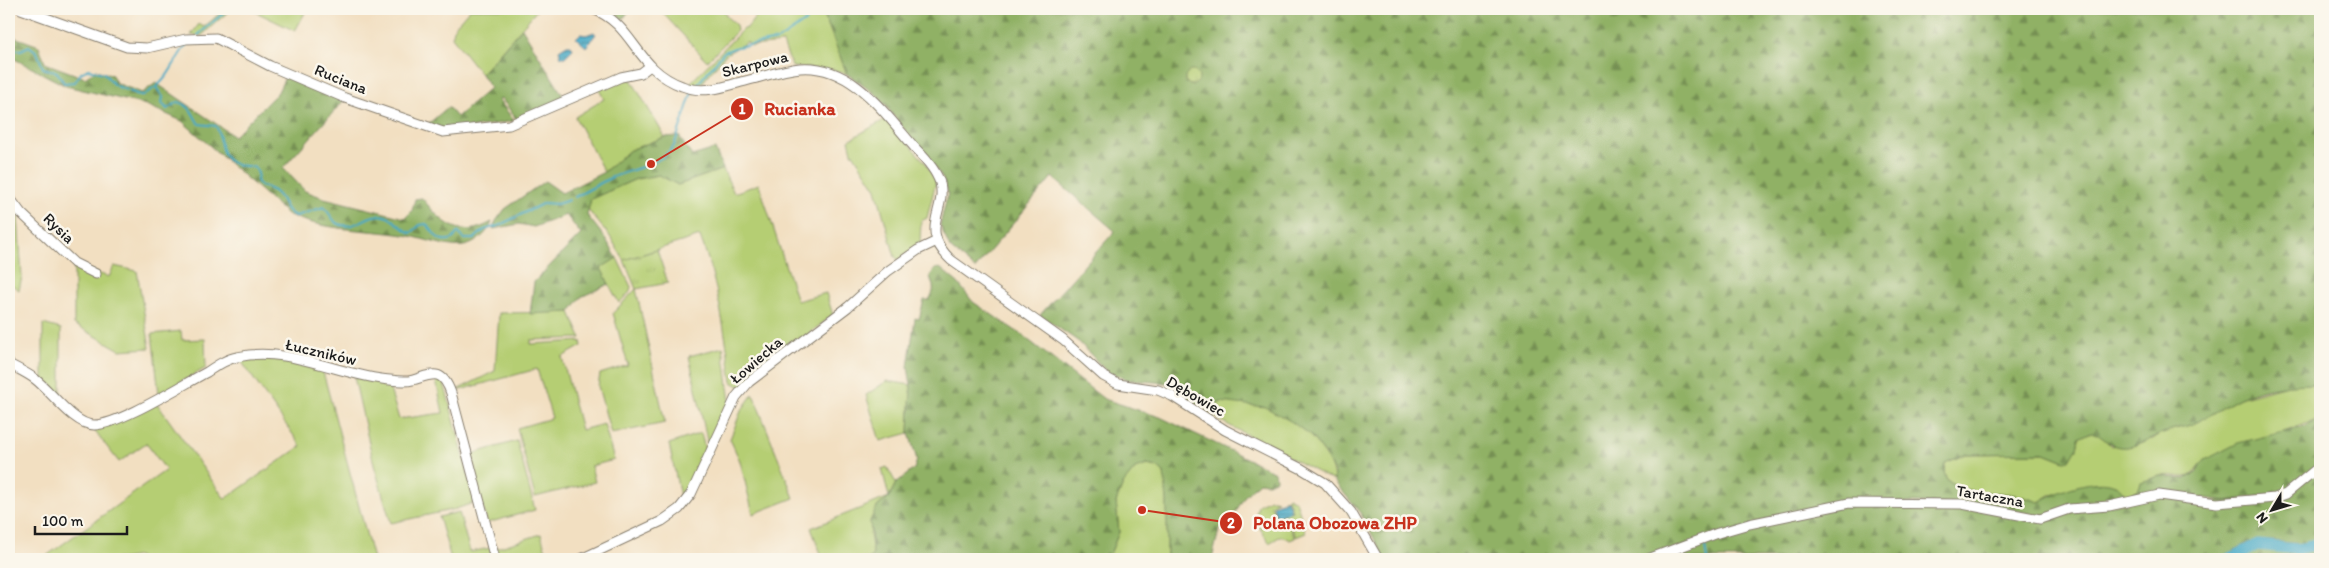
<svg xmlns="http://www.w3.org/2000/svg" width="2329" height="568" font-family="Itim,sans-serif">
  <defs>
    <pattern id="forest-firs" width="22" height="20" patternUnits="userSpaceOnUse" patternTransform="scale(1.25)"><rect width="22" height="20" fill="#90b165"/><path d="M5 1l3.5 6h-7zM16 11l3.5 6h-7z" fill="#758f52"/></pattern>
    <pattern id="wetland-marsh" width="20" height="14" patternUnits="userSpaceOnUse" patternTransform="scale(1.25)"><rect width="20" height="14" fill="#b5ce73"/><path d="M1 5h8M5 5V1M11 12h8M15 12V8" fill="none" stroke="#9bb063"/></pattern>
    <pattern id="park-tufts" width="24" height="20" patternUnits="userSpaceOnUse" patternTransform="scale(1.25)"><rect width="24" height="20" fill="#b5ce73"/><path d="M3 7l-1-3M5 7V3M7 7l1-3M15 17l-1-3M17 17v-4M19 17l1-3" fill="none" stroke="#9bb063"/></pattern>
    <pattern id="water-rules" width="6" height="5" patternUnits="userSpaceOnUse" patternTransform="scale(1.25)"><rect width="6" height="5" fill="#46a9c6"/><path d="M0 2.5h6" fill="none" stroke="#3a89a0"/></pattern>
  </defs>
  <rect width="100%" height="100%" fill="#fbf7ec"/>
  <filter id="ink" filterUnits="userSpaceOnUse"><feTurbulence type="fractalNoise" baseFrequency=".02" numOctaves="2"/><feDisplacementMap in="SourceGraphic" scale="10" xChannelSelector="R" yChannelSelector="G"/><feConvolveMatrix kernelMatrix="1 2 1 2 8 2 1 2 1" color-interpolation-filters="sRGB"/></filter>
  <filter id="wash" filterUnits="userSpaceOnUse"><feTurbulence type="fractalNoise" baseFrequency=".0096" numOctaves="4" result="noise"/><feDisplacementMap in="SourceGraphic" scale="20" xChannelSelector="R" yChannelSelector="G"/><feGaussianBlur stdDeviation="1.12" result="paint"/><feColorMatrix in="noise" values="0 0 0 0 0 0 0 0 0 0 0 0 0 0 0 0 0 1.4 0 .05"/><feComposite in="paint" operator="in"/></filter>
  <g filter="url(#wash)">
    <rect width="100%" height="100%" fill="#f2dfc1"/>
    <!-- grass -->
    <path fill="#b5ce73" stroke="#687548" d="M225,9H231L201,36L191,35L199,24L204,27Z
      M250,9H307L295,31Z
      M470,9H538L481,74L452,37L455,26Z
      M659,9H723L727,17L736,25L737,31L707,61Z
      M758,9H822L847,74L834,70L792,67L783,43L751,46L747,42L726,54L697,89L692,87L690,83L743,29L747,28L760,11Z
      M629,76L665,137L630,150L604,172L575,117L604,99L598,88Z
      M886,119L925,162L936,182L927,218L921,221L920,244L898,260L895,257L876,189L852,152L849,140Z
      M723,169L734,193L759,184L797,301L826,293L833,315L740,387L732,382C725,332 718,283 700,236L624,260L609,235L588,210L591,199L636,179L659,175L678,185Z
      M9,199L17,211L18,216L22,277L19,290L9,283Z
      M617,258L631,287L629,293L619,303L600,268Z
      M74,265L109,277L114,266L137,271L150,348L120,350L74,324Z
      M636,289L665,423L611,434L598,386L600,374L628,365L613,313Z
      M570,312L581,338L531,340V344L581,341L582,346L562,357L581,430L604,424L614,460L591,466L595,482L535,497L517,428L552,418L537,369L453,392L495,371L499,313Z
      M43,324L61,329V397L59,399L43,382Z
      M181,331L182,340L205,339L206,368L159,394L152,334Z
      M723,347L730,402L711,447L708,445L689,356Z
      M239,358L288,359L322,368L373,559H141L139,556L122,559H42L166,470L146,443L119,462L93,429L156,402L225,499L301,446Z
      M435,376L443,379L476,502L456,509L391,523L374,465L354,377L388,383L399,419L443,413Z
      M887,381L911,385L909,433L880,441L866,395Z
      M2291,384H2320V419L2205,460C2185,487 2186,473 2161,476C2155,477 2148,480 2142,482L2138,491L2126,496L2115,485L2050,495L2039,502C2029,499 2019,495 2009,494C1989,491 1937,496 1945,463L1966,454L2045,453L2065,461L2077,448L2079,438L2091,432L2099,434L2111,446L2153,439L2163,432L2193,424L2239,398Z
      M753,394L794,498L753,514L740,461L730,439L741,411Z
      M1220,402C1234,403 1252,403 1266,407C1293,416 1333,450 1334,481L1221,421L1211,414Z
      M701,433L706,453L696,476L681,501L669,444Z
      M517,441L535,510L487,523L468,455Z
      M1147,465C1152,466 1160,467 1164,473C1169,485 1167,543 1167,559H1108L1119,532L1116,502L1123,483L1135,469Z
      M887,467L896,483L889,497L877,507L870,534L873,554L869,559H823L811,528L889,497L882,469Z
      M1288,497L1296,501L1306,533L1296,537L1291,527L1293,521L1289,519L1285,521V525L1290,528L1295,538L1290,540L1281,536L1269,543L1255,520L1258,505L1270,499L1277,501L1271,505L1276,517L1292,511L1288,499L1283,500Z
      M459,512L470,552L490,548L493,559H451L439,517Z
      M541,534L548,559H497L494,549Z"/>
    <!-- forest -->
    <path fill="url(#forest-firs)" stroke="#566640" d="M606,9H631L622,20L617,14Z
      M822,9H2320V384C2293,384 2263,386 2238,399C2224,406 2211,416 2195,423C2185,428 2173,428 2163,433C2149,439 2136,449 2120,447C2108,446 2103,435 2091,432L2079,438L2077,448L2070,460L2065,461L2045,453L1966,454L1945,463C1936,495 1989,491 2009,494C2019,495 2029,499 2039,502C2055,492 2096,476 2115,485C2119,486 2123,492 2127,495L2138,491L2141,482L2161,476L2185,479L2196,473L2205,460L2238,443L2304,427L2320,419V464L2285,492L2227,501L2165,493L2043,516L1977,504L1849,502L1654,554L1644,559H1602L1590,554L1568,559H1385L1361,514L1334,481V472L1325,454L1312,437L1292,422L1265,407L1220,402L1211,414L1167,383L1129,380L1107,372L1079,342L1040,315L1115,231L1052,177L975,269L950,248L940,225L948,193L942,177L878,96L847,74Z
      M522,28L565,99L517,120L501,98L499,100L514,121L450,131L427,125L448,107L457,117L490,88L481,74Z
      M9,35L39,46L45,63L85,78L96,70L112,75L116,83L142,93L156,83L234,136L278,92L286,75L345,99L283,168L305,191L324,198L405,218L412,211L415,199L422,198C443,224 460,240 492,222C489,231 478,242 468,245C453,251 421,237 404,235C365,229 323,231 287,214L182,121L146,105L66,86L9,56Z
      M679,136L692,156L715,149L723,169L678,185L659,175L636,179L591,199L587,215L605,238L617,258L601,268L609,284L581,297L570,312L530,314L534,282L581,234L566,215L534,227L519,224L493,229L496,221L505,209L545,181L562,193L604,172L630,150L665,137Z
      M940,268L958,283L973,302L1022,335L1104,399L1160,417L1275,472L1276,479L1268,483L1259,482L1245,496L1233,516L1219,530L1212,559H1167V500L1164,473L1157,467L1147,465L1135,469L1123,484L1116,502L1119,532L1108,559H869L873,554L870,521L877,507L889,497L896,483L914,469L917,460L909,433L911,385L908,367L915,318L919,319L924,300H929C936,288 933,288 930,276L935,269Z
      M2320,467V541C2296,548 2279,538 2257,542C2241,544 2229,555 2213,559H1652L1718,534L1850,505L1962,506L2030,520L2160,496L2201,502L2276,499Z
      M2320,547V559H2233L2258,549L2299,552Z"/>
    <!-- wetland -->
    <path fill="url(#wetland-marsh)" stroke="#687548" d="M1185 78a7 7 0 1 1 14 0a7 7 0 1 1-14 0Z"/>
    <!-- park -->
    <path fill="url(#park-tufts)" stroke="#687548" d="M657,250L668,283L636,289L624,260Z"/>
    <!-- water -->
    <path fill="url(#water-rules)" stroke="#316271" d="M594,32L596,34L586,47L576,38L580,34L586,35Z
      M567,45H571L573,49L565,57H561L559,50Z
      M1287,500L1291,511L1276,516L1273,505Z"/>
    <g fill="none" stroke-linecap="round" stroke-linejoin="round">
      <!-- stream -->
      <path stroke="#46a9c6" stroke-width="2" d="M198,35L228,9
        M9,47L11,50H21L29,46L37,52L43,68L57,72L64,83L75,82L81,73L88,69L104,73L114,85L139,95H144L156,87L163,97L162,103L167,109L178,102C191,105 192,114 199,124L216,126C223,138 217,157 235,164C242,167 249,165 255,168L258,173L257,180L259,185C264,188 271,188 275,192C285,199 283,212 296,216L324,207L336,223C356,233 367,211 385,216C395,219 402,230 411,233L420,225L426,224C436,233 436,244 453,239L458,232L464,239H474L484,230L498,226L544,203L557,204L569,200
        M696,86L724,52L737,47L778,40L824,9
        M156,87C171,75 175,59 187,44
        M575,197L612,177L651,164L663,157L674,146L692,92
        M1704,541L1707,559"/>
      <!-- river -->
      <path stroke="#46a9c6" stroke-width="11" d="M2228,559L2258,545L2297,549L2320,544"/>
    </g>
  </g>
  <g filter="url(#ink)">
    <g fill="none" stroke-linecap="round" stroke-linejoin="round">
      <defs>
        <path id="minor" d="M21,9L127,47L147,48L186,39L216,38L270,66L345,98L443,132L509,125L621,77L641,73L650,66
          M593,9C635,25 635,69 682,86C702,94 721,88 741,82C760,78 780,70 800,68C852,64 885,114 916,149C925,158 936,170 940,183C947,211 918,229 951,260L1063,340L1103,376L1118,384L1158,390L1172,396L1225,430L1302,469L1325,483L1351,512L1378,559
          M9,197L21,213L74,263L96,274
          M9,364C18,369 27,373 35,379C51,391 74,425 94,425C119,425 182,385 207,372C216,366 226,359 237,357C288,345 340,376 390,380C397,381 406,382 413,380C433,374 442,368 451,393L495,559
          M581,559L662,521L679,509L691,494L736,397L749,382L848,307L888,271L918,250L937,241
          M1648,559L1718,533L1749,524L1849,503L1962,504L2040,519L2069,509L2109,506L2159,495L2217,503L2275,498L2286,494L2320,466"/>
      </defs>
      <!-- minor casing -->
      <use href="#minor" stroke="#877e6e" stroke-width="11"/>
      <!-- minor -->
      <use href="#minor" stroke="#fff" stroke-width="9"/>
    </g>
  </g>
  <g text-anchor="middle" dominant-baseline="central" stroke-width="5" stroke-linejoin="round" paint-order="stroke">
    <!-- street labels -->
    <g font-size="16" fill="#1c1c1c" stroke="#fbf7ec">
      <text transform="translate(755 64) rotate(-14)">Skarpowa</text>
      <text transform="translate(341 79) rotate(22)">Ruciana</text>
      <text transform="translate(59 228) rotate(44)">Rysia</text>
      <text transform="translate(321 352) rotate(13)">Łuczników</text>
      <text transform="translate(756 360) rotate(-41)">Łowiecka</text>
      <text transform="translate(1196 396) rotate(30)">Dębowiec</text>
      <text transform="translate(1990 496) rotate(10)">Tartaczna</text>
    </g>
  </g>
  <!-- callouts -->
  <path fill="none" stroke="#c8321e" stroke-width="2" d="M651 164L742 109M1142 510L1231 523"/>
  <g fill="#c8321e" stroke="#fbf7ec" stroke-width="2">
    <circle cx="651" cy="164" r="5"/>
    <circle cx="1142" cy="510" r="5"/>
    <circle cx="742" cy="109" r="12"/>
    <circle cx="1231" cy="523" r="12"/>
  </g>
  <g font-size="15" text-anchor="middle" font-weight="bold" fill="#fff">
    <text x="742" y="114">1</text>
    <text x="1231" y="528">2</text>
  </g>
  <g font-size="18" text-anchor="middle" font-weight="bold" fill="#c8321e" stroke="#fbf7ec" stroke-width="5" stroke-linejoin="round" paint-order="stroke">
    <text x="800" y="115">Rucianka</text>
    <text x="1335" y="529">Polana Obozowa ZHP</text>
  </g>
  <!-- margin -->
  <rect width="2329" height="568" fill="none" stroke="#fbf7ec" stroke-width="30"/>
  <!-- north arrow -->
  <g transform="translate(2272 510) rotate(232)" stroke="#fbf7ec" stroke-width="4" paint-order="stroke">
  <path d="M0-4L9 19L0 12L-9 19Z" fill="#1c1c1c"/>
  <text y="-8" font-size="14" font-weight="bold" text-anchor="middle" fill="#1c1c1c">N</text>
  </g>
  <!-- scale -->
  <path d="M35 526v8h92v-8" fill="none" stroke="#1c1c1c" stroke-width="2.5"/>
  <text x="42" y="526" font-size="15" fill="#1c1c1c" stroke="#fbf7ec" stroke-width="4" paint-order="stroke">100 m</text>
</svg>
